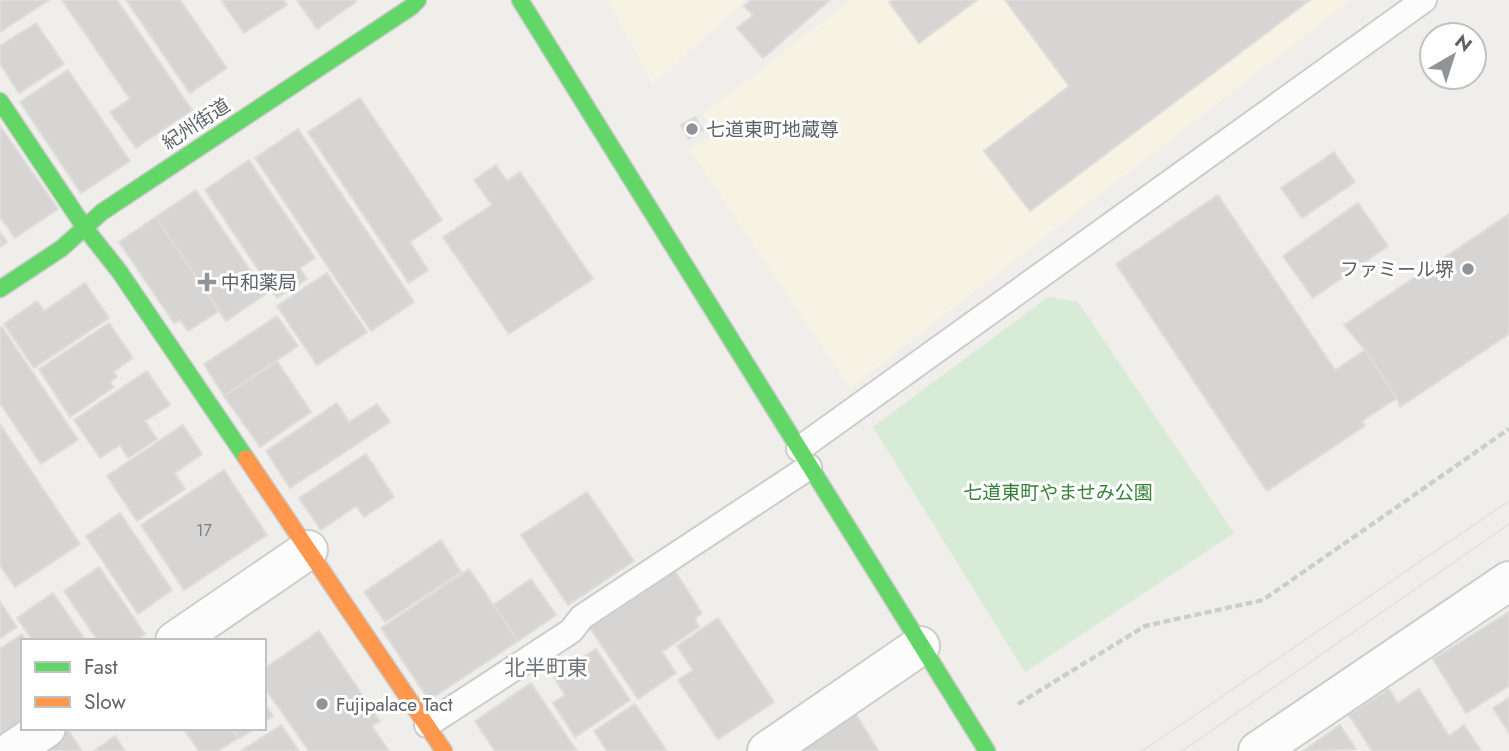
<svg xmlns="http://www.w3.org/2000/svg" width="1509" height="751" font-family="Jost,'Noto Sans JP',sans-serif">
  <rect width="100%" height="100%" fill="#efeeea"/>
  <!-- commercial -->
  <path fill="#f7f3e4" d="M608,0H745L653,85Z
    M851,0H1351L850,388L689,149L714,134L703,114Z"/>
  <!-- green -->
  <path fill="#d8ebd6" d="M1048,297L1078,302L1234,533L1025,672L873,427Z"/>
  <!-- building -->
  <path fill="#d6d5d3" stroke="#deddd9" stroke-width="2" d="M0,0H49L0,32Z
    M62,0H117L192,110L136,148L110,112L130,99Z
    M126,0H180L227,68L190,93Z
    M221,0H284L287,5L244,33Z
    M297,0H355L356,2L317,29Z
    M751,0H830L763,58L737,28L753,15L744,6Z
    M892,0H977L919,43L889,2Z
    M1005,0H1310L1030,211L984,151L1069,86Z
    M36,23L64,64L19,93L0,64V46Z
    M68,70L130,161L81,193L20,102Z
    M360,98L442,220L410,242L428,270L409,283L308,132Z
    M695,117L703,130L689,139L681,125Z
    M0,126L58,209L15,238L0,217Z
    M298,129L414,302L371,331L255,158Z
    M1334,152L1355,182L1302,218L1281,188Z
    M249,160L315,258L300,268L307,279L277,298L205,190Z
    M496,165L507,181L520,172L593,279L509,334L443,237L492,205L474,180Z
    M196,190L266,294L226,321L156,217Z
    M1218,195L1335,370L1365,350L1397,398L1362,421L1365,426L1267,491L1116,264Z
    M1358,203L1388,246L1313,298L1283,256Z
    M1509,214V334L1400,407L1397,398L1365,350L1344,325Z
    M156,217L219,311L188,331L180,320L174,323L119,242Z
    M0,232L7,242L0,247Z
    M327,273L367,332L317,365L277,306Z
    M85,283L109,318L34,368L4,324L37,301L44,311Z
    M277,316L298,346L224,396L204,364Z
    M109,323L133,358L113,372L117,377L110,382L114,387L70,417L39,369Z
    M2,327L78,440L41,464L0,403V328Z
    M277,361L311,412L260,447L224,396Z
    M147,371L170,405L145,421L157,439L128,458L120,445L100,458L74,420Z
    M337,403L349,422L377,404L390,422L290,488L266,451Z
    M0,424L80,544L15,587L0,565Z
    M183,425L202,454L175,473L185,489L137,521L107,476Z
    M366,454L394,497L364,517L356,506L321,530L299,498Z
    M224,470L267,535L184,590L141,525Z
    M587,492L634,561L568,605L521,535Z
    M120,513L172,590L138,614L86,536Z
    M441,540L461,572L385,622L364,592Z
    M99,567L145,634L135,641H98L64,591Z
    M469,569L518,641L429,700L381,628Z
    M675,571L702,613L695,619L699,627L662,652L676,673L638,699L590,628Z
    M531,579L556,615L518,641L493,605Z
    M53,593L86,641H33L17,618Z
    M0,602L17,627L0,638Z
    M1509,612V686L1466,713L1433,659Z
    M718,618L774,702L718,739L678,680L693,670L677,646Z
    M319,631L380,721L372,726L389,751H309L264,687V669Z
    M22,634L26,641H23V728L0,743V649Z
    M596,649L630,700L575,737L553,703L565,695L554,677Z
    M531,683L577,751H495L475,721Z
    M1389,689L1398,703L1419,689L1449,736L1464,725L1481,751H1372L1349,715Z
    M1509,698V733L1493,708Z
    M264,703L273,716L264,722Z
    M635,704L667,751H607L594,731Z
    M855,713L878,750L876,751H798Z
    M281,725L299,751H241Z
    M1340,725L1356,749L1303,751Z
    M183,728H231L238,738L218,751H199Z
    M233,728H255L240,738Z
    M68,730L82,751H41L40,750Z
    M115,736L125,751H94Z"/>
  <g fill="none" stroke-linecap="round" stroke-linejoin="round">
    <defs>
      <path id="lane" d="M799,449L1424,0
        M427,725L571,631L582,617L809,467"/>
      <path id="street" d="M175,641L308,550
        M12,751L46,728
        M767,751L920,646
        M1258,751L1509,581"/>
      <path id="fast" d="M520,0L987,751
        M0,101L85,228L119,271L246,458
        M0,289L62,248L102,212L411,7L418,0"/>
      <path id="slow" d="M246,458L444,751"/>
    </defs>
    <!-- lane casing -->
    <use href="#lane" stroke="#cbcccc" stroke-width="28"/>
    <!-- street casing -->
    <use href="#street" stroke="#cbcccc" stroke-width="42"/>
    <!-- fast casing -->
    <use href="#fast" stroke="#cacacb" stroke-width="19"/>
    <!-- slow casing -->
    <use href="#slow" stroke="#cacacb" stroke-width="19"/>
    <!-- path -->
    <path stroke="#cacfcc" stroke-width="4.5" stroke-dasharray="7 3.5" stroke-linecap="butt" d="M1018,704L1145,626L1263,600L1509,429"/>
    <!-- lane -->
    <use href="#lane" stroke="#fdfcfc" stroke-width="24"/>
    <!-- street -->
    <use href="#street" stroke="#fdfcfc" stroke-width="38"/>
    <!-- fast -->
    <use href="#fast" stroke="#63d668" stroke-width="16"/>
    <!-- slow -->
    <use href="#slow" stroke="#ff974d" stroke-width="16"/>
    <!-- tram -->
    <path stroke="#e4e4e4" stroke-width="2" d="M1142,751L1509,501
      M1182,751L1509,524"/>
  </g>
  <!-- markers -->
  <g fill="#919496" stroke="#fff" stroke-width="2.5">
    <circle cx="692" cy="129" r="7"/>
    <circle cx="1468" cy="269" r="7"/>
    <path d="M203.5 271.5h7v7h7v7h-7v7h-7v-7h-7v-7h7z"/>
    <circle cx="322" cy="704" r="7"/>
  </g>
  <g text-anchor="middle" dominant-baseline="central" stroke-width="6" stroke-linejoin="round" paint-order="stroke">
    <!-- number labels -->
    <g font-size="16" fill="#7e8184">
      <text x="204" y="530">17</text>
    </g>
    <!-- street labels -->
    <g font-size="19" fill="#5f6368" stroke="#fff">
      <text transform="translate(196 124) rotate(-33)">紀州街道</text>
    </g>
    <!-- poi labels -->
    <g font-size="19" fill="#5f6368" stroke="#fff" text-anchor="start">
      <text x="706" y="129">七道東町地蔵尊</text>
      <text x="1454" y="269" text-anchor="end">ファミール堺</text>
      <text x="221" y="282">中和薬局</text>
      <text x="336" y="704">Fujipalace Tact</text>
    </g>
    <!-- park labels -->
    <g font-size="19" fill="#348238" stroke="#fff">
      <text x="1058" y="492">七道東町やませみ公園</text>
    </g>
    <!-- neighbourhood labels -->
    <g font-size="21" fill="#70757a" stroke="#fff">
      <text x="546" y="668">北半町東</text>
    </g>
  </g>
  <!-- legend -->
  <rect x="21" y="639" width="245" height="91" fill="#ffffff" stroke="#bfc1c3" stroke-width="2"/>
  <rect x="35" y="662" width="35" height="10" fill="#63d668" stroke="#bfc1c3" stroke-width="2"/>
  <text x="84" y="674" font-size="21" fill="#5f6368">Fast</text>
  <rect x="35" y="697" width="35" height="10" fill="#ff974d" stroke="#bfc1c3" stroke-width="2"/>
  <text x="84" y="709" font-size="21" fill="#5f6368">Slow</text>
  <!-- north arrow -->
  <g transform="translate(1453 56) rotate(39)"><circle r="33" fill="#ffffff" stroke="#bfc1c3" stroke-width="2"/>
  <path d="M0-5L12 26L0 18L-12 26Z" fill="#919496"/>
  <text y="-10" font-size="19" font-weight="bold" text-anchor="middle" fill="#5f6368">N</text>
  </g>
</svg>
